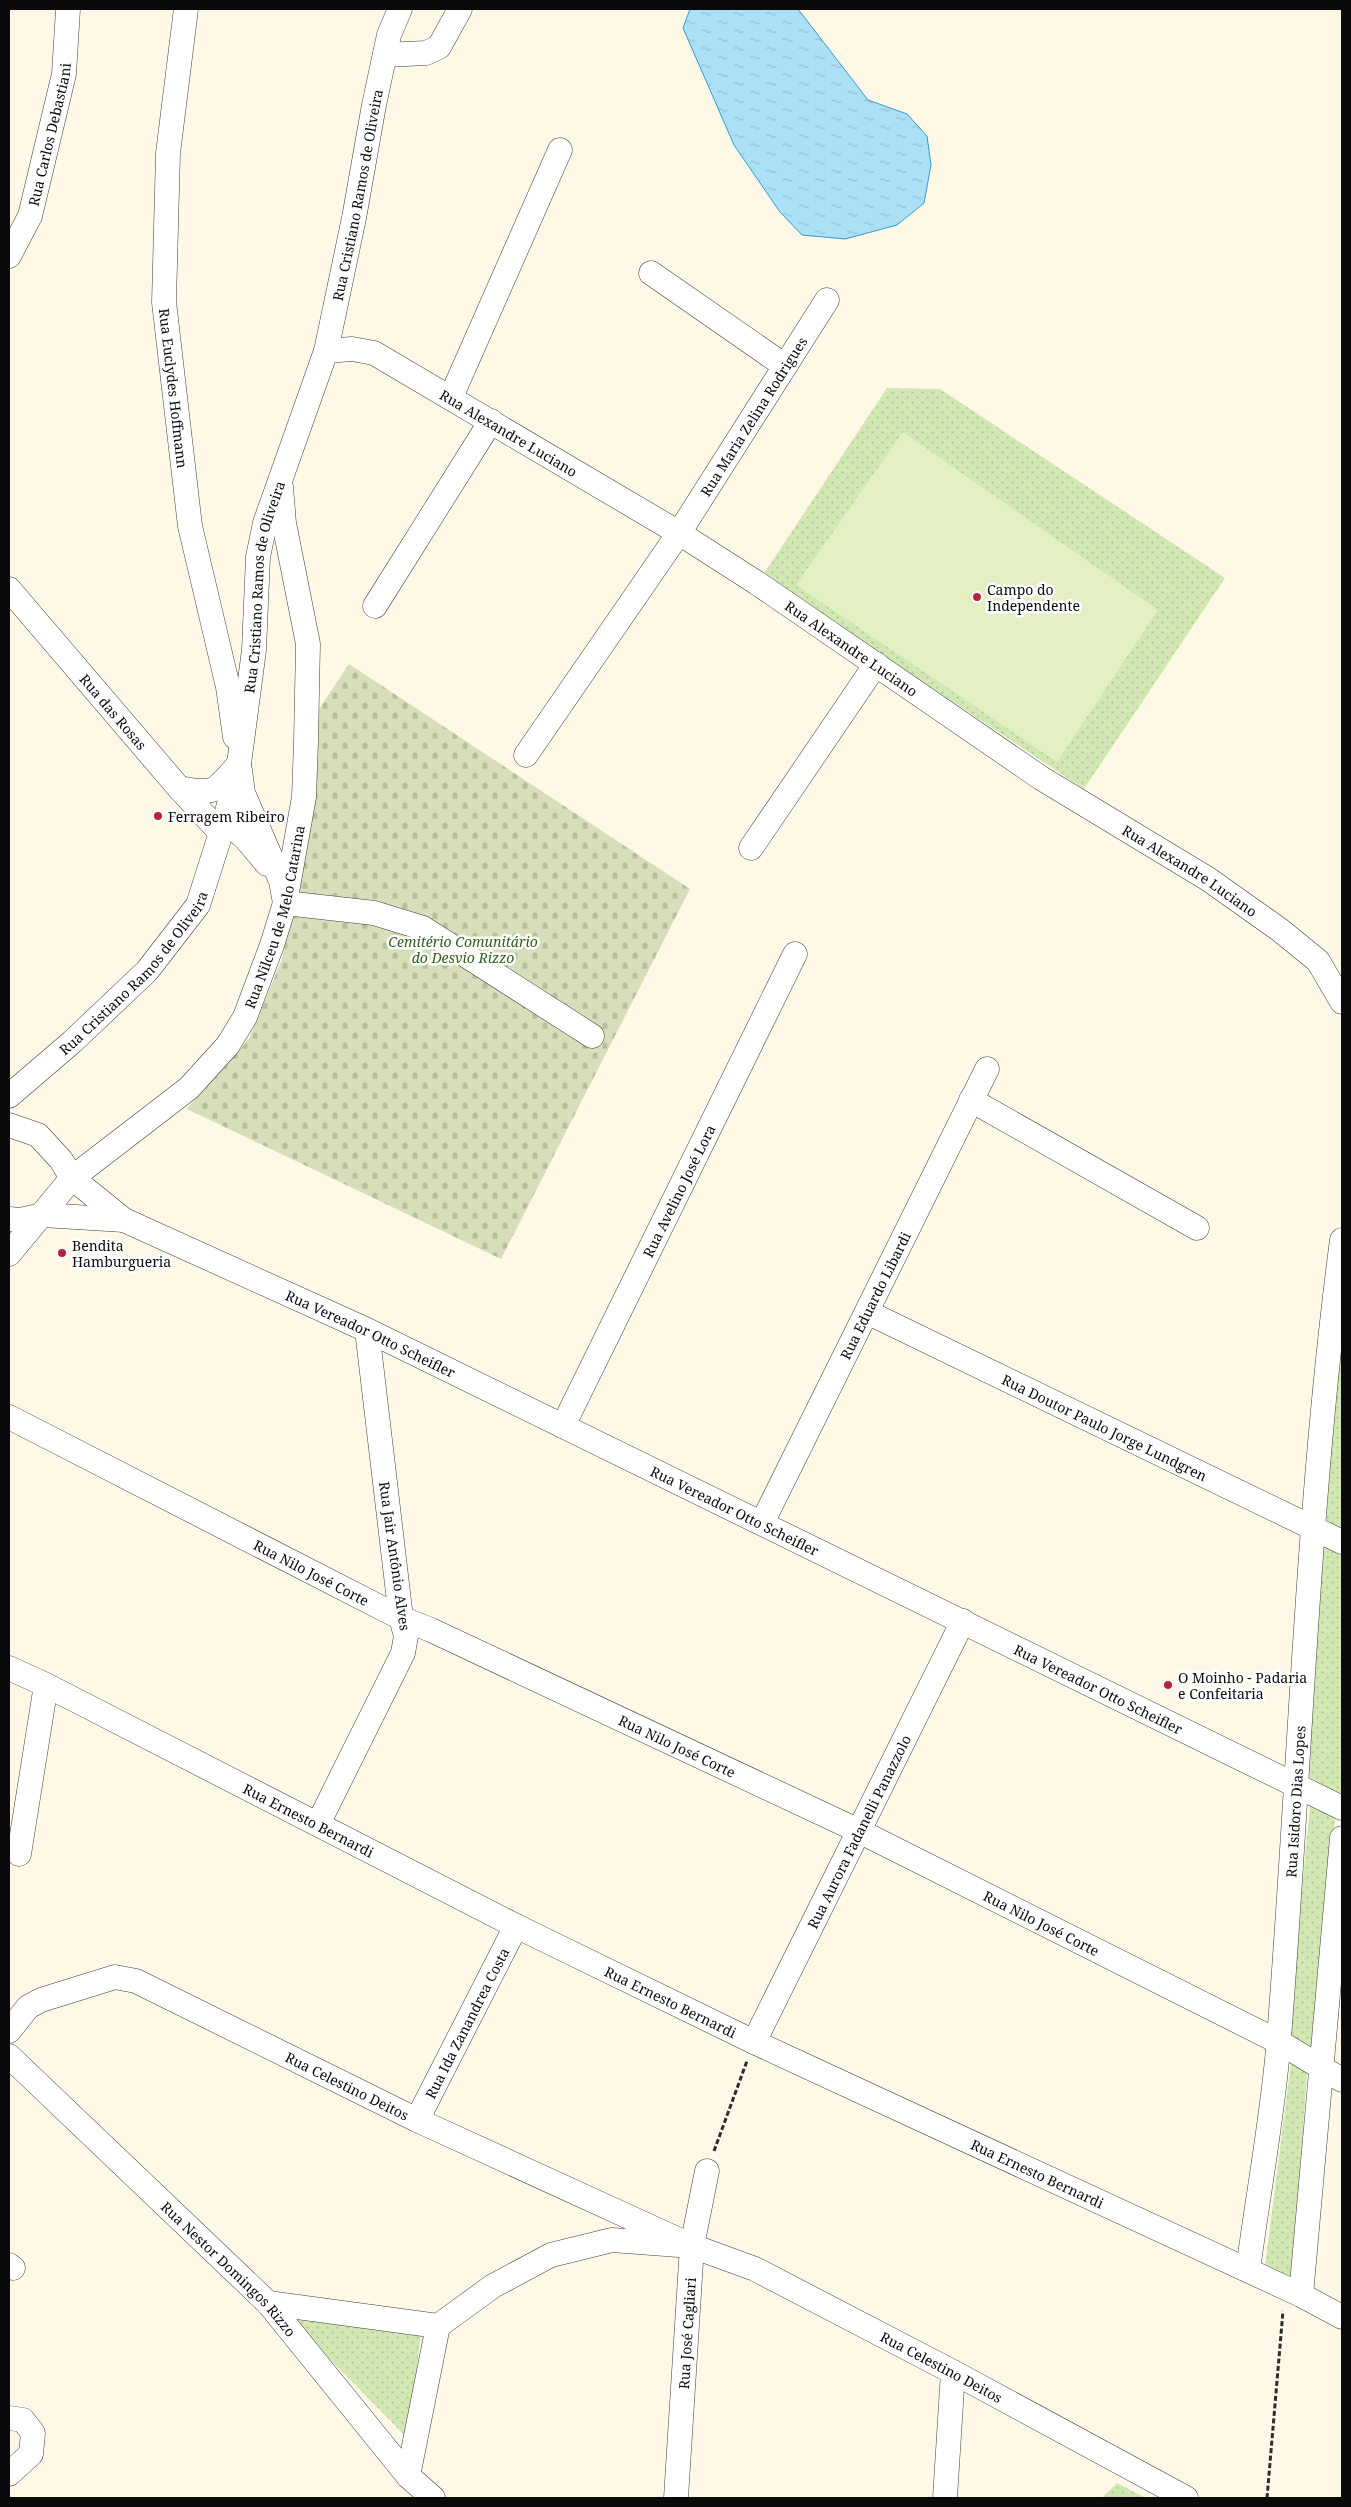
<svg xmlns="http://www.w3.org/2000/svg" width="1351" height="2507" font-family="'Noto Serif',serif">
  <defs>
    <pattern id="grass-dots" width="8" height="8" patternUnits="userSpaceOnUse" patternTransform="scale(1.25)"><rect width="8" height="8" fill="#d2e8b2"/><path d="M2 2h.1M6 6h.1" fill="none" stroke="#b3c698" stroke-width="1.8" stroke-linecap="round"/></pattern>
    <pattern id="cemetery-stones" width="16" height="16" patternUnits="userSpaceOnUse" patternTransform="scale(1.25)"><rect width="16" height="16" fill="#d6dfba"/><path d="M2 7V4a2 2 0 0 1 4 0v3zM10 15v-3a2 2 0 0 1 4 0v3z" fill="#b6be9f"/></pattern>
    <pattern id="water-ripples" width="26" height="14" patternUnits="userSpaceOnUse" patternTransform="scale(1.25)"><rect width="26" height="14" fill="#ace0f6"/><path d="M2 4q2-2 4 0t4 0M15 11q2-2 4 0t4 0" fill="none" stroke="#93bfd2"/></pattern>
  </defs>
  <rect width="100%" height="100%" fill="#fff8e7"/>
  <!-- grass -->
  <path fill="url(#grass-dots)" d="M887,388L940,389L1225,578L1084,789L763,575Z
    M1342,1345V1531L1326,1524L1338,1346Z
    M1321,1543L1342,1552V1794L1304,1775Z
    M1310,1806L1336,1812L1312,2053L1288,2033Z
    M1291,2062L1307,2073L1292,2280L1265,2266Z
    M285,2313L421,2331L409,2440Z
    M1117,2483L1146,2498H1102Z"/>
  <!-- cemetery -->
  <path fill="url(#cemetery-stones)" d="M349,664L690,889L501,1259L187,1109L249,1039L282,959L296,895L315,715Z"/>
  <!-- pitch -->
  <path fill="#e4efc4" d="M903,432L1158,610L1057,762L796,585Z"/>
  <!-- water -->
  <path fill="url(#water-ripples)" stroke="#339ccd" d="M690,9H798L868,100L907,114L927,136L931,165L924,203L897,225L845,239L802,235L780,212L734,145L683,28Z"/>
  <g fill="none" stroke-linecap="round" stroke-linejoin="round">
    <defs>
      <g id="minor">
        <path id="s1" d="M186,9L168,153L164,302L190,526L228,687L235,737"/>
        <path d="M385,55L426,53L439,47L460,9"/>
        <path id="s2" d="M9,256L30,216L64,74L68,9"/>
        <path d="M651,273L785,366"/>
        <path id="s3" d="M326,351L352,349L374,353L679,533L757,583L1041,778L1208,879L1280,930L1318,961L1342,1002"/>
        <path d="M451,397L560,150"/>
        <path id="s4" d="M9,589L179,788L221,833"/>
        <path d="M375,606L491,421"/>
        <path id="s5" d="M526,755L679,533L827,300"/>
        <path d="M240,770L243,793L281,881L285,903"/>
        <path d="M179,788C216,795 214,792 238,765"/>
        <path d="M225,820L246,839L267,864"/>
        <path d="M751,848L876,664"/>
        <path d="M285,903L374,913L423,928L592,1036"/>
        <path id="s6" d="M9,1096L72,1042L147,971L198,905L225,820L239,764L254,650L258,557L265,523L326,351L354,218L374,105L389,35L400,9"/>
        <path d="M971,1100L1197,1228"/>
        <path id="s7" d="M9,1125L38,1135L61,1160L72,1178L124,1220L367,1330L1342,1808"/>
        <path d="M9,1219L20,1220L43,1215L124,1220"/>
        <path id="s8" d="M9,1254L72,1178L189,1088L228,1045L245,1017L272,945L285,903L304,797L306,742L308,644L284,523L281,487"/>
        <path id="s9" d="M867,1312L1342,1542"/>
        <path id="s10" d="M9,1417L401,1618L431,1630L859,1831L1279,2042L1342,2080"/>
        <path id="s11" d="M563,1426L795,954"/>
        <path id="s12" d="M762,1523L987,1069"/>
        <path id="s13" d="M9,1668L46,1685L516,1926L754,2042L1301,2295L1342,2317"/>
        <path d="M318,1824L403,1653L406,1636L401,1618L367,1330"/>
        <path d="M19,1854L46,1685"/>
        <path id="s14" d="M9,2031L28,2007L41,2000L115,1977L136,1981L417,2120L677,2239"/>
        <path id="s15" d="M754,2042L963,1621"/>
        <path id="s16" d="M9,2056L268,2303L408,2476L433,2498"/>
        <path id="s17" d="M417,2120L516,1926"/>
        <path d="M9,2265L13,2268"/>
        <path id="s18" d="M1248,2270C1258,2193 1273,2116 1279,2038C1300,1772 1307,1505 1342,1240"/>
        <path d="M1301,2295L1342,1838"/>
        <path id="s19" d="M268,2303L438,2326L493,2286L551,2255L612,2240L692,2246L755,2269L953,2372L1186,2498"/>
        <path d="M9,2418L23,2420L33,2433L31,2454L9,2474"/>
        <path d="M408,2476L438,2326"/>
        <path id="s20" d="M676,2498L692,2246L707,2171"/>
        <path d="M945,2498L953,2372"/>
      </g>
    </defs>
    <!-- minor casing -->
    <use href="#minor" stroke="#3d3d3d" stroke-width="25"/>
    <!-- path -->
    <path stroke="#2c2c2c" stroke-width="3" stroke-dasharray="5 2.5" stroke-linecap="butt" d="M714,2151L747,2061
      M1267,2498L1283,2311"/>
    <!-- minor -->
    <use href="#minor" stroke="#fff" stroke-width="24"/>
  </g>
  <!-- markers -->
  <g fill="#b92337" stroke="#fff" stroke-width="2">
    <circle cx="977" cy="597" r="5"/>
    <circle cx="158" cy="816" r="5"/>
    <circle cx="62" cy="1253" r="5"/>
    <circle cx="1168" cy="1685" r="5"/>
  </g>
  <g text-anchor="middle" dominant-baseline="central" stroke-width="5" stroke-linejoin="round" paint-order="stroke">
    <!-- street labels -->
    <g font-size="14" fill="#0a0a0a" stroke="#fff">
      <text stroke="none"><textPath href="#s2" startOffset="129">Rua Carlos Debastiani</textPath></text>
      <text stroke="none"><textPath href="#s6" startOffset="1001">Rua Cristiano Ramos de Oliveira</textPath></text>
      <text stroke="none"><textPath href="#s1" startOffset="381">Rua Euclydes Hoffmann</textPath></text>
      <text stroke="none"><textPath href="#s5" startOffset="408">Rua Maria Zelina Rodrigues</textPath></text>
      <text stroke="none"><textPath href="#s3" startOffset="205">Rua Alexandre Luciano</textPath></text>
      <text stroke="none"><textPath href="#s6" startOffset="596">Rua Cristiano Ramos de Oliveira</textPath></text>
      <text stroke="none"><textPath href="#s3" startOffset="610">Rua Alexandre Luciano</textPath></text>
      <text stroke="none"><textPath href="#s4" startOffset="161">Rua das Rosas</textPath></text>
      <text stroke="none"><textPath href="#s3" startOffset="1015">Rua Alexandre Luciano</textPath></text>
      <text stroke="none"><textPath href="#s8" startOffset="442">Rua Nilceu de Melo Catarina</textPath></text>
      <text stroke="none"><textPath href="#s6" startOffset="176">Rua Cristiano Ramos de Oliveira</textPath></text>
      <text stroke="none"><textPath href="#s11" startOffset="262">Rua Avelino José Lora</textPath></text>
      <text stroke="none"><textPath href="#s12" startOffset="254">Rua Eduardo Libardi</textPath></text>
      <text stroke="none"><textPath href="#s7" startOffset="424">Rua Vereador Otto Scheifler</textPath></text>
      <text stroke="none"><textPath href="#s9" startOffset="264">Rua Doutor Paulo Jorge Lundgren</textPath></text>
      <text stroke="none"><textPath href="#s7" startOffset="829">Rua Vereador Otto Scheifler</textPath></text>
      <text transform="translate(395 1556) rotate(82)">Rua Jair Antônio Alves</text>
      <text stroke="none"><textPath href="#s10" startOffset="340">Rua Nilo José Corte</textPath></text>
      <text stroke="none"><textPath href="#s7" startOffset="1234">Rua Vereador Otto Scheifler</textPath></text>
      <text stroke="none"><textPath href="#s10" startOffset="745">Rua Nilo José Corte</textPath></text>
      <text stroke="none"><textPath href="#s18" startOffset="471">Rua Isidoro Dias Lopes</textPath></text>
      <text stroke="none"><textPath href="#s13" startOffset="336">Rua Ernesto Bernardi</textPath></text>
      <text stroke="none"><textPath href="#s15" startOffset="235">Rua Aurora Fadanelli Panazzolo</textPath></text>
      <text stroke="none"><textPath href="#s10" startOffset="1150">Rua Nilo José Corte</textPath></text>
      <text stroke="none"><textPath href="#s13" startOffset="741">Rua Ernesto Bernardi</textPath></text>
      <text stroke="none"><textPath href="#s17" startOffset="109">Rua Ida Zanandrea Costa</textPath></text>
      <text stroke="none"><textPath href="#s14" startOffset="380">Rua Celestino Deitos</textPath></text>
      <text stroke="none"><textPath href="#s13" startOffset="1146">Rua Ernesto Bernardi</textPath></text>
      <text stroke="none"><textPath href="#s16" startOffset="306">Rua Nestor Domingos Rizzo</textPath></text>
      <text stroke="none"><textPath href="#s20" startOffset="165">Rua José Cagliari</textPath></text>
      <text stroke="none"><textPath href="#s19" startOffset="726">Rua Celestino Deitos</textPath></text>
    </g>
    <!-- poi labels -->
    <g font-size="14" fill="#0a0a0a" stroke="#fff" text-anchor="start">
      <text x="987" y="589">Campo do<tspan x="987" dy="16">Independente</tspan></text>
      <text x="168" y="816">Ferragem Ribeiro</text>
      <text x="72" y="1245">Bendita<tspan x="72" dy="16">Hamburgueria</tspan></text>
      <text x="1178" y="1677">O Moinho - Padaria<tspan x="1178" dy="16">e Confeitaria</tspan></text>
    </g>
    <!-- park labels -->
    <g font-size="14" font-style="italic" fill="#2f601b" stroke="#fff">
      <text x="463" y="941">Cemitério Comunitário<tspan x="463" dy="16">do Desvio Rizzo</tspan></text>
    </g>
  </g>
  <!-- border -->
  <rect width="1351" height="2507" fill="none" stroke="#0a0a0a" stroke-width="20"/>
</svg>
